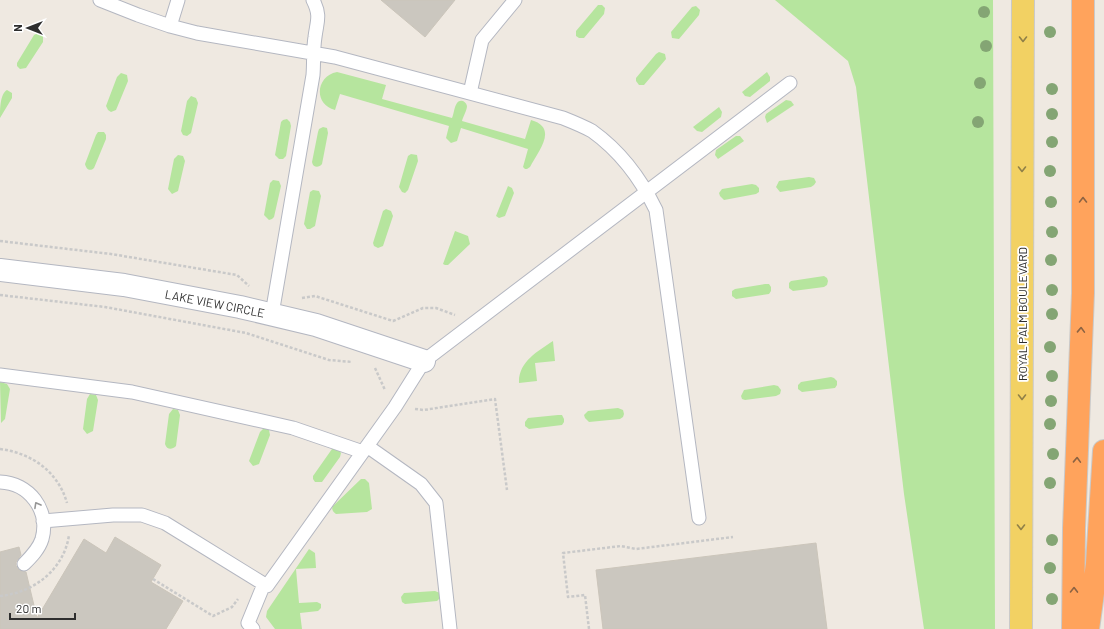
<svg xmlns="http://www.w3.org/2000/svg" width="1104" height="629" font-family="Barlow,sans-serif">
  <rect width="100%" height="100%" fill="#efe9e1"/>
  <!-- green -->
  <path fill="#b6e59e" d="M775,0H993L995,629H924L904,494L856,87L848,61Z
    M598,5H602L605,8L604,14L584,38H579L576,36V31Z
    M696,6L700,10L699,15L679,39L672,38L671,32L692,7Z
    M38,33L43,36V42L26,68L20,69L17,66V63L34,35Z
    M659,52L665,54L666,59L644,85H639L636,81V78L656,54Z
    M337,72L386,85L382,99L452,118C454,114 454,107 457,103C460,99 466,101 467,106C467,110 463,117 462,121L525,139L531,120C559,128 538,151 530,167L527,169H525L523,167L528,149L461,128L457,141L451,143L446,138L449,126L340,94L335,110C313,104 316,76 337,72Z
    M767,72L770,77V81L750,97L745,96L742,92Z
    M121,73L127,75L128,81L116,110L111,112L108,110L106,106L117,77Z
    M7,90L12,93V98L0,118C0,109 0,94 7,90Z
    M191,96L196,98L198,103L191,133L187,136L183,135L181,131L187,101Z
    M786,100L791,101L794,105L767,123L765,117L766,114Z
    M719,107L722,112L721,117L702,132L697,131L693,127Z
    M287,119L290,122L291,126L286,156L283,159H279L275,155L281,122L283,120Z
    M323,127L327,128L328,133L322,164C319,168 313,168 312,162L318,132L319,129Z
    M98,132H104L106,135V139L94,168C90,172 86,169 85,164L96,135Z
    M736,136H740L744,141L718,159L715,155L716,150Z
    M411,154L417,155L418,161L408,190L405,193L402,192L399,187L408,156Z
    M178,155L183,156L185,161L178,191L172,194L168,189L174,159Z
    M809,177L814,178L816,182L814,185L811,187L780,192L776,187L779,181Z
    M273,180L279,181L281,186L274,217L272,219L269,220L264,215L270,183Z
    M752,184L756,185L759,188V192L756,194L724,200L720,196L719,193L722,189Z
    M508,186L512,188L514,193L505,216L499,218L496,216Z
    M313,190L319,191L321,196L315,226L310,229H307L304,224L310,192Z
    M386,209L391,211L393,216L383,246L378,248L374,246L373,243L383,211Z
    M455,231L468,236L470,244L448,265H445L443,264Z
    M824,276L827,278L828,281L827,285L824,287L793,291L789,288V283L791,281Z
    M765,284H769L771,287V291L769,294L736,299L732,296V291L735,289Z
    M553,341L555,361L535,363L537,381L519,383C518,362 538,351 553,341Z
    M831,377L834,378L837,381V385L835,388L802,392L798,389V385L801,382Z
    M0,382L7,384L10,389L5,419L1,423Z
    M774,385L778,386L781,390L780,394L776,396L745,400L742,399L741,396L744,390Z
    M90,394L96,395L98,400L93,431L87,434L83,429L87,399Z
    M618,408L623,410L624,414L623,417L620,419L589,422L585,418L584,415L588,411Z
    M173,409L178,410L180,415L176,446C172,450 167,450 165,444L169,414Z
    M558,415H562L564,419V422L562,425L529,429L525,426V422L528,418Z
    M264,428L269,430L270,435L259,464L253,466L249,461L260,432Z
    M334,448L339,450L341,453L340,457L322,482H315L313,479V476L332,449Z
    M361,479H365L369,483L372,509L367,512L336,514C333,512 331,509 333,506Z
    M309,549L315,553L316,568L296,569L299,603L317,602L321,604V608L318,611L300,613L302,629H275L266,617L267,611Z
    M435,591L440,593V598L437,601L405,604L402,602L401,597L404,593Z"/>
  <!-- building -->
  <path fill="#cbc7bf" stroke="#cbc5ba" d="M381,0H455L425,37Z
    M115,537L161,565L151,582L183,601L166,629H0V552L19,547L21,555L16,562V566L19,570L26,572L37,618L84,539L106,553Z
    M816,543L827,629H603L596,570Z"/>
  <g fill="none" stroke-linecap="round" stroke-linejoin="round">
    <defs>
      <path id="lane" d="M100,0L138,15L170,26L197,33L335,57L563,118C573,122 583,126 592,131C620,151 641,179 656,210L699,518
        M170,26L178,0
        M470,93L482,40L515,0
        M272,314L313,75C314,62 313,49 315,37C317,21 321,16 313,0
        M0,375L132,392L293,428L363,452
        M367,446L421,484L436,503L450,629
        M0,482C29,483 50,510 42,539C39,549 31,557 24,564
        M43,521L113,515H142L165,523L267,586L395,407L424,361L790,83
        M253,629L248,623L264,584"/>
      <path id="street" d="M0,270L124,285L240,307L316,325L424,361"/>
      <path id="primary" d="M1021,629L1023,0"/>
      <path id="highway" d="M1073,629L1074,528L1083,293V0
        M1088,629L1097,564L1104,451"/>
    </defs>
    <!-- lane casing -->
    <use href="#lane" stroke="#b4b7c1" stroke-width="15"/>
    <!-- street casing -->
    <use href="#street" stroke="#b4b7c1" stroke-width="24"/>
    <!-- primary casing -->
    <use href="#primary" stroke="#c9c9c9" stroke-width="24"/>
    <!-- highway casing -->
    <use href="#highway" stroke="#c9c9c9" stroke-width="24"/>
    <!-- path -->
    <path stroke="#c9c9c9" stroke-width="2.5" stroke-dasharray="3 2" stroke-linecap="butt" d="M0,241L111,254L237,275L249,286
      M0,295L105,307L246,333L329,360L352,362
      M302,298L315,296L393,321L423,308H436L455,315
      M375,368L385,390
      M415,409L424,410L495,399L507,490
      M0,449C31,453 58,471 67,503
      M153,579L213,616L232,607L238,599
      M0,596C33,593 64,570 69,535
      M589,629L585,595L568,597L563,553L621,546L636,549L733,537"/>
    <!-- lane -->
    <use href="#lane" stroke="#fff" stroke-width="13"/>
    <!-- street -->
    <use href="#street" stroke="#fff" stroke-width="22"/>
    <!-- primary -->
    <use href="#primary" stroke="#f2d163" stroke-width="22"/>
    <!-- highway -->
    <use href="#highway" stroke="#ffa35c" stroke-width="22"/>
  </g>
  <!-- trees -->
  <g fill="#84a574">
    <circle cx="984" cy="12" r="6"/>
    <circle cx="1050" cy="32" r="6"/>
    <circle cx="986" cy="46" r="6"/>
    <circle cx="980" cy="83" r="6"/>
    <circle cx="1052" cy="89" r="6"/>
    <circle cx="1052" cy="114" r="6"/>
    <circle cx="978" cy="122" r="6"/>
    <circle cx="1052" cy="142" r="6"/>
    <circle cx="1050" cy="171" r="6"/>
    <circle cx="1051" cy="202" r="6"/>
    <circle cx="1052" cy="232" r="6"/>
    <circle cx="1051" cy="260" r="6"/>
    <circle cx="1052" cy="290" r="6"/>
    <circle cx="1052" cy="314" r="6"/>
    <circle cx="1050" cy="347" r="6"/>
    <circle cx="1052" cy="376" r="6"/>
    <circle cx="1051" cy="401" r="6"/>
    <circle cx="1050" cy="424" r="6"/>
    <circle cx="1053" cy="454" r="6"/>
    <circle cx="1050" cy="483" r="6"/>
    <circle cx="1052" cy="540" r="6"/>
    <circle cx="1050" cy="568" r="6"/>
    <circle cx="1052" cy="599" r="6"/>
  </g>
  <!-- one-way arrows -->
  <defs><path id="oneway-chevron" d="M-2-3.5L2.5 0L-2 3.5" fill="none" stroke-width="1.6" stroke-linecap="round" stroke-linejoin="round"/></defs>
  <g stroke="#908048">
    <use href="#oneway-chevron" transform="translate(1023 39) rotate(90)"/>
    <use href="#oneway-chevron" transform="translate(1022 169) rotate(90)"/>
    <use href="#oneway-chevron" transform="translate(1022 397) rotate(90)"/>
    <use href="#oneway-chevron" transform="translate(1021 527) rotate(90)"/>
  </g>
  <g stroke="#8c6343">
    <use href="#oneway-chevron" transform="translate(1083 200) rotate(-90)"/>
    <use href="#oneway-chevron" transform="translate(1081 330) rotate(-88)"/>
    <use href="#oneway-chevron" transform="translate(1077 460) rotate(-88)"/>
    <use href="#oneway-chevron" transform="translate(1074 590) rotate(-89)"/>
  </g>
  <use stroke="#969696" href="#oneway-chevron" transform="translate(37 505) rotate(-119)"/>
  <g text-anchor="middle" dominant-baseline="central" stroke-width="3.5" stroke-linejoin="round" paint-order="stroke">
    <!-- street labels -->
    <g font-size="12" fill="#2e2e2e" stroke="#fff">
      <text transform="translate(215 303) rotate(11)">LAKE VIEW CIRCLE</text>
      <text transform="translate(1022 314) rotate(-90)">ROYAL PALM BOULEVARD</text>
    </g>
  </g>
  <!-- north arrow -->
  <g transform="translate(28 28) rotate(270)" stroke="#ffffff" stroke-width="3" paint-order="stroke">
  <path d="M0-3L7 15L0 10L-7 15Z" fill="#2e2e2e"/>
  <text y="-6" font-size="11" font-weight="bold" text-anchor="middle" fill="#2e2e2e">N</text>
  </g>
  <!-- scale -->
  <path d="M10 613v6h65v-6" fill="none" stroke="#2e2e2e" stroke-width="2"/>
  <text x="16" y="613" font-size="12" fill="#2e2e2e" stroke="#ffffff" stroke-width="3" paint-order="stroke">20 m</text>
</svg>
